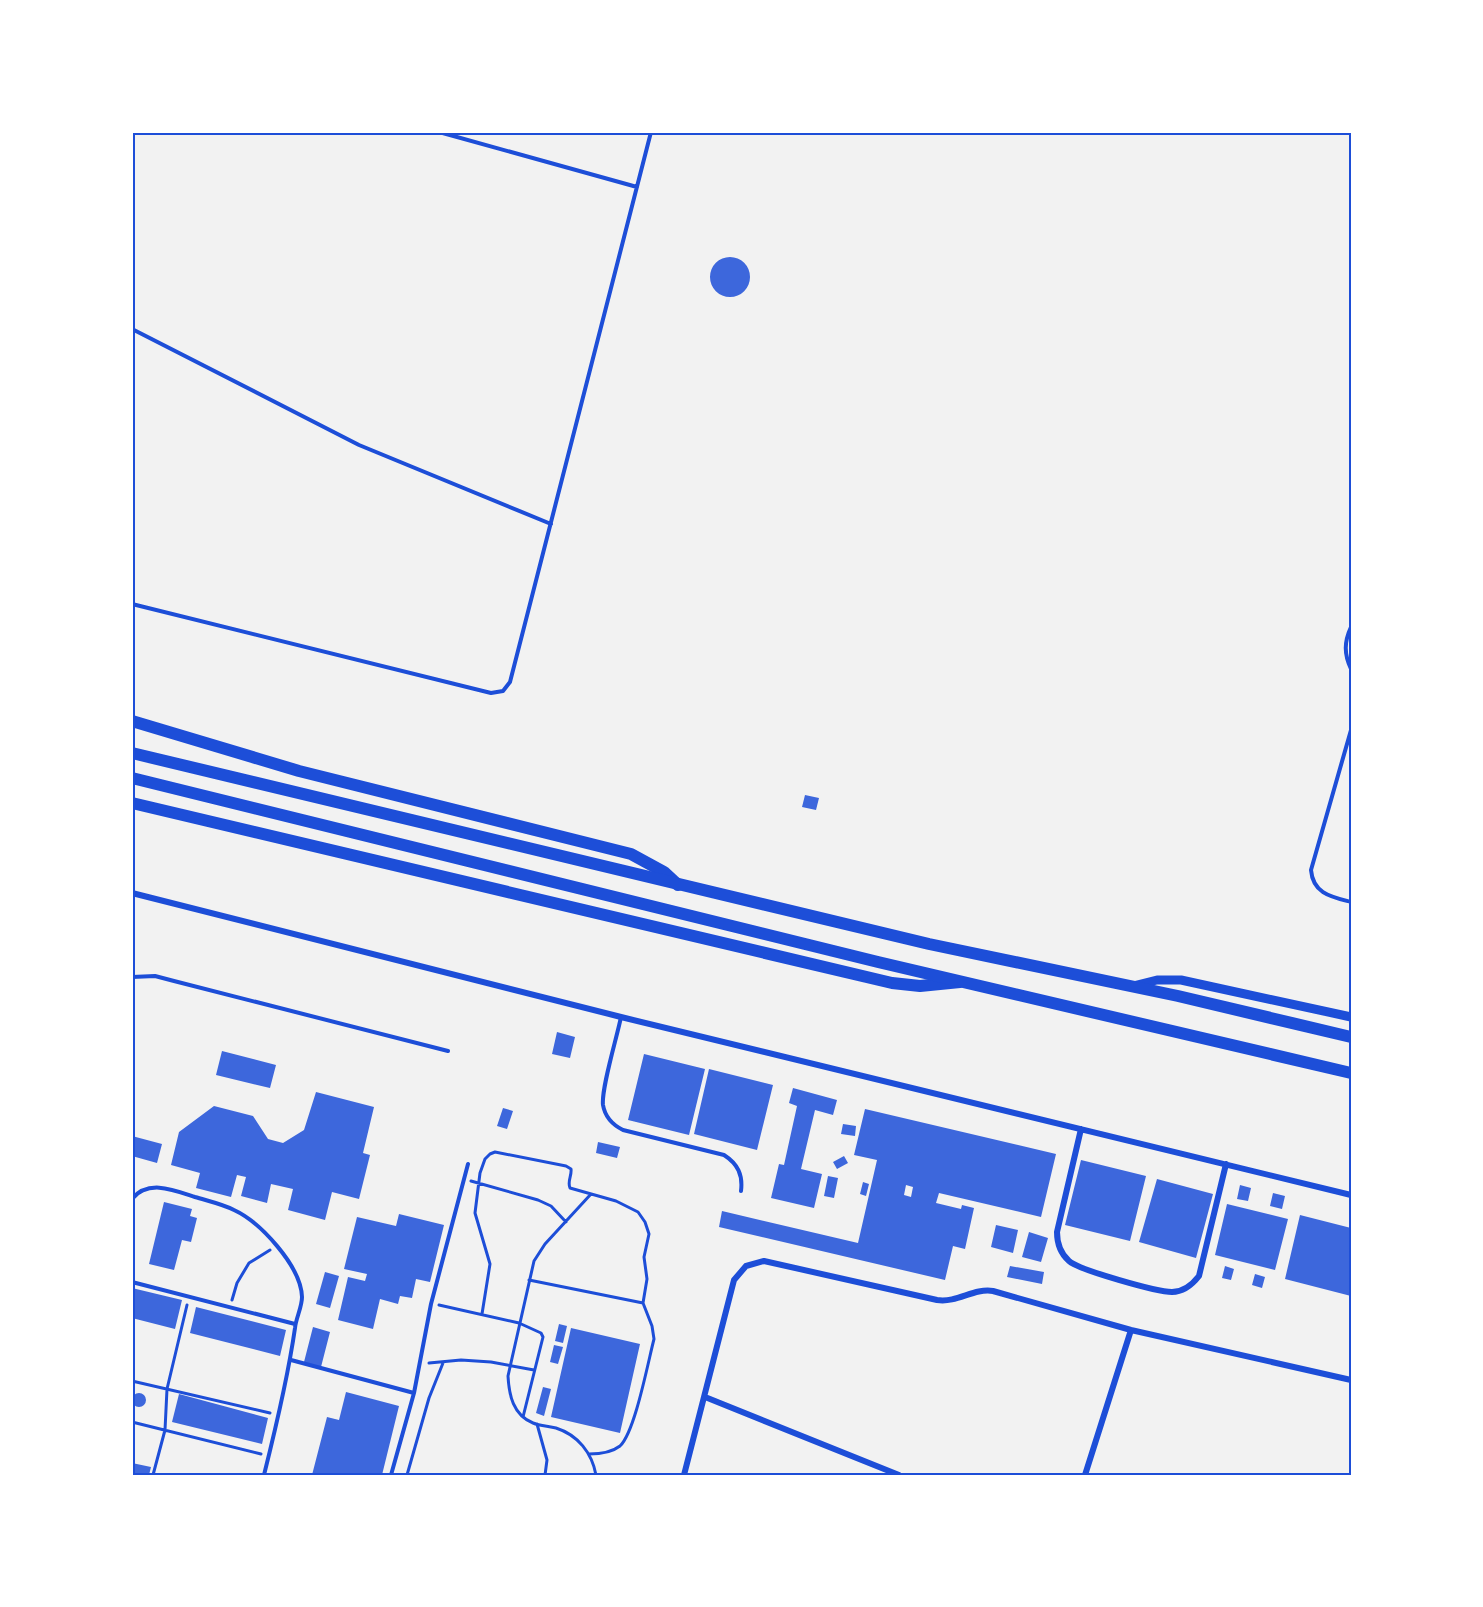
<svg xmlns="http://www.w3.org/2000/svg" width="1483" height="1607" font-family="'Playfair Display',serif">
  <rect width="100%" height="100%" fill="#f2f2f2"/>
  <!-- building -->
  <path fill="#3d67dc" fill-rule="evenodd" d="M710 277a20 20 0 1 1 40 0a20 20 0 1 1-40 0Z
    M805,795L819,798L816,810L802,807Z
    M557,1032L575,1037L570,1058L552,1054Z
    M222,1051L276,1065L270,1088L216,1075Z
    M644,1054L705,1069L689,1135L628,1120Z
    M709,1069L773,1085L757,1150L694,1134Z
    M793,1088L837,1100L833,1115L815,1110L801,1169L822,1174L814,1208L771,1198L779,1164L784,1165L797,1106L789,1103Z
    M316,1092L374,1107L363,1153L370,1155L359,1199L332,1192L325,1220L288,1210L293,1189L271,1184L267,1203L241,1196L246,1177L237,1175L231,1197L196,1188L200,1173L171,1165L179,1132L214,1106L253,1116L268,1139L283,1143L304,1130Z
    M503,1108L513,1111L507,1129L497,1126Z
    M865,1109L1056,1154L1041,1217L939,1193L936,1203L961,1209L962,1205L974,1208L965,1249L953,1246L945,1280L719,1227L722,1211L858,1243L877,1160L854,1155ZM906,1185L913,1187L911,1197L904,1195Z
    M843,1124L856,1126L855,1136L841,1134Z
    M132,1136L162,1144L157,1163L132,1156Z
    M598,1142L620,1147L617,1158L596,1153Z
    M844,1156L848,1163L837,1169L833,1162Z
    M1081,1160L1146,1176L1130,1241L1065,1225Z
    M828,1176L838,1178L834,1198L824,1196Z
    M1157,1179L1213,1194L1196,1258L1139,1242Z
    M863,1182L869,1184L866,1196L860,1194Z
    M1240,1185L1251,1188L1248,1201L1237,1199Z
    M1273,1193L1285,1196L1282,1209L1270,1206Z
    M164,1202L192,1209L190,1216L197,1218L191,1242L182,1240L174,1270L149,1264Z
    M1227,1204L1288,1219L1275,1270L1215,1255Z
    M399,1214L444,1225L430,1282L416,1279L412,1298L400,1296L398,1304L380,1299L373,1329L338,1320L348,1277L365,1281L367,1274L344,1269L357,1217L396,1226Z
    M1300,1215L1351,1228V1296L1285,1279Z
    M996,1225L1018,1230L1013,1253L991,1247Z
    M1029,1232L1048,1238L1041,1262L1022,1257Z
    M1010,1266L1044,1272L1042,1284L1007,1277Z
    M1225,1266L1234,1269L1231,1280L1222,1278Z
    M325,1272L339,1276L330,1308L316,1304Z
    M1255,1274L1265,1277L1262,1288L1252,1285Z
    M132,1288L182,1300L175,1329L132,1318Z
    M196,1307L286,1330L280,1356L190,1333Z
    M559,1324L567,1326L563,1343L555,1341Z
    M313,1327L330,1332L321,1367L304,1362Z
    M571,1328L640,1344L620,1433L551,1417Z
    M554,1345L563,1347L558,1364L550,1362Z
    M543,1387L551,1389L544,1416L536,1413Z
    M346,1392L399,1406L382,1475H312L327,1417L339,1420Z
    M132 1400a7 7 0 1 1 14 0a7 7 0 1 1-14 0Z
    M179,1394L268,1418L262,1444L172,1422Z
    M132,1463L151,1467L149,1475H132Z"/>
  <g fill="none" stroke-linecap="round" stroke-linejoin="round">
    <!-- path -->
    <path stroke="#1d4ed8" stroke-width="3" d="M471,1181L538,1200L551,1206L566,1222
      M591,1194L545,1244L534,1261L508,1376C509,1395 513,1415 533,1423C540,1426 548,1426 556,1428C578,1435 592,1453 596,1475
      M529,1280L643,1303
      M232,1300L237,1283L249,1263L270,1250
      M439,1305L519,1323L541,1333L543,1337L523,1417
      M482,1314L490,1264L475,1213L480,1173L485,1159L490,1154L495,1152L566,1166L571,1169C572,1176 567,1181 570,1188L616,1201L638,1212L645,1222L649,1234L644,1257L647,1279L643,1303L652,1326L654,1339C648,1362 635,1432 620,1446C611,1453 600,1454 589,1454
      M429,1363L461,1360L491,1362L534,1370
      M132,1381L270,1413
      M132,1422L261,1454
      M537,1424L547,1460L545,1475
      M153,1475L165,1430L167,1389L187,1305
      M407,1475L429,1398L443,1363"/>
    <!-- service -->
    <path stroke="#1d4ed8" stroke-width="4" d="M439,132L637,187
      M132,329L359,445L551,524
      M132,604L491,693L503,691L510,682L651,132
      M1351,627C1344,642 1344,654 1351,669
      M1351,730L1311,870C1313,894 1332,897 1351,902
      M132,977L155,976L174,981L448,1051
      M621,1017C617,1037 601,1089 603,1105C605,1117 613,1125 623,1130L724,1155C738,1164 743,1175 741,1191
      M132,1199C148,1179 174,1190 195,1197C208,1201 222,1204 234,1210C260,1222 301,1266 302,1297C302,1307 296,1318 295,1328C288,1377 276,1427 264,1475
      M132,1282L295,1324
      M291,1360L414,1393
      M391,1475L414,1393L431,1304L468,1164"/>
    <!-- minor -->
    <path stroke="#1d4ed8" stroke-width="6" d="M132,893L621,1017L1351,1195
      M1081,1129L1057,1232C1057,1243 1060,1253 1069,1261C1079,1270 1157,1292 1172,1292C1184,1292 1192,1285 1199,1276L1226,1164
      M705,1397L899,1475
      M684,1475L734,1280L746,1266L764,1261L937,1300C958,1303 973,1288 993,1291L1131,1330L1351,1380
      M1085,1475L1131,1330"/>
    <!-- tertiary -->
    <path stroke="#1d4ed8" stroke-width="9" d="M1133,986L1157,980H1181L1351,1017"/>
    <!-- primary -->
    <path stroke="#1d4ed8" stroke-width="12" d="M132,721L299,771L631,854L664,872L678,885
      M132,803L892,983L920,986L960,982"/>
    <!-- trunk -->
    <path stroke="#1d4ed8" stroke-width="12" d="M132,753L929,944L1178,996L1351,1037
      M132,778L878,962L1351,1073"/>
  </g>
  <!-- border -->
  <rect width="1483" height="1607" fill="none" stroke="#ffffff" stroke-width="267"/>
  <rect x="134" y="134" width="1216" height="1340" fill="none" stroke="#1d4ed8" stroke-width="2"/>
</svg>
